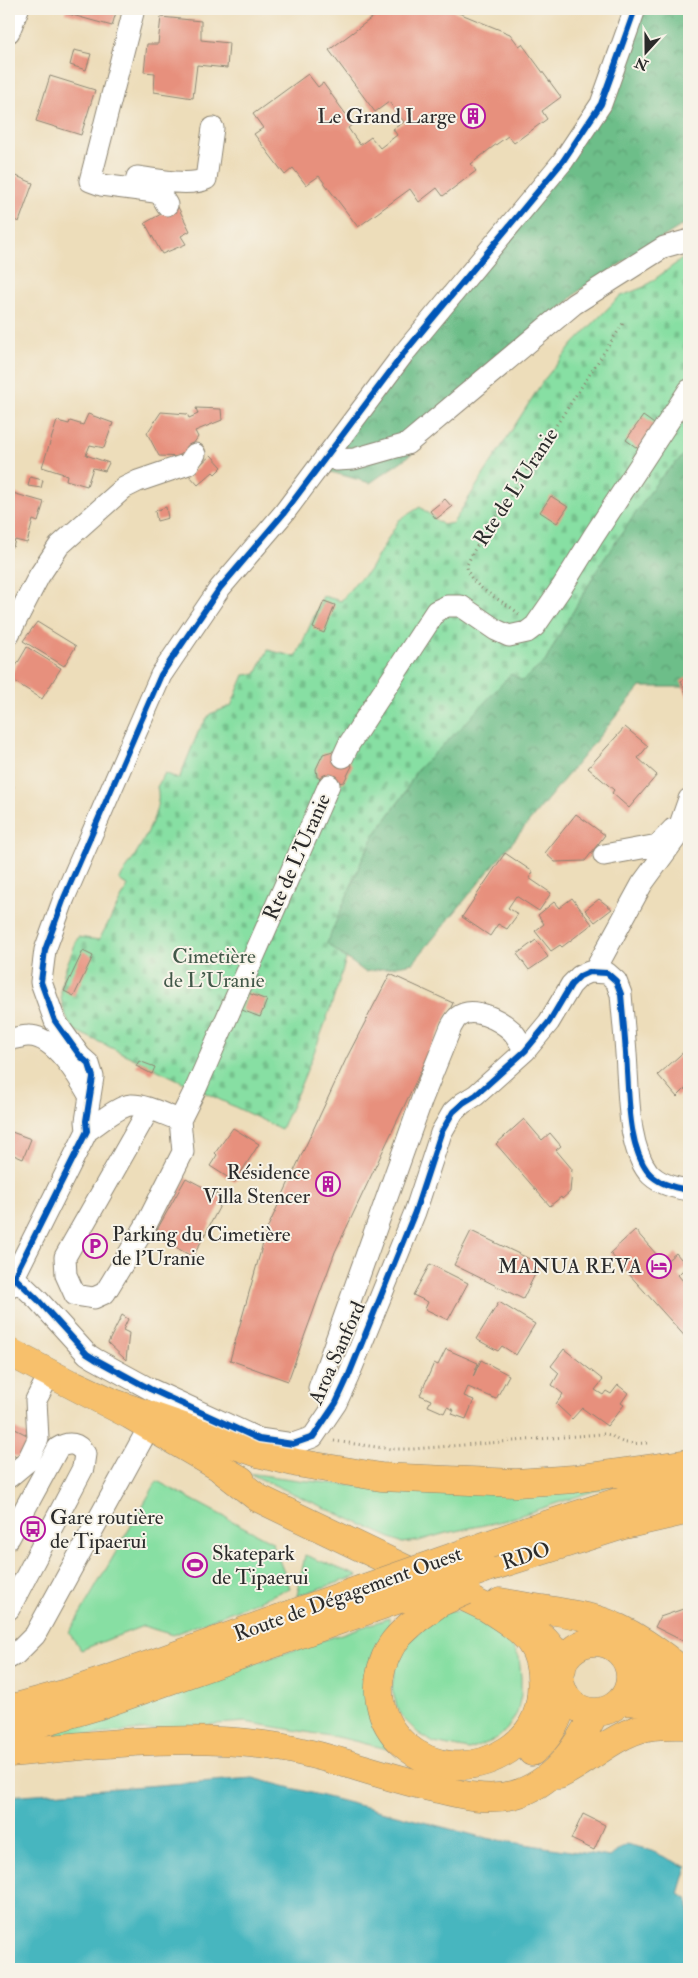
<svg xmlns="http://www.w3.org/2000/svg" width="698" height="1978" font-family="'IM FELL Double Pica',serif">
  <defs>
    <pattern id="forest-crowns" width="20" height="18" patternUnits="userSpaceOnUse" patternTransform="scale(1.25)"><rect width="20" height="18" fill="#6dbe89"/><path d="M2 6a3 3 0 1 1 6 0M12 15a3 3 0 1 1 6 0" fill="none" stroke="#5a9b70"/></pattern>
    <pattern id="cemetery-stones" width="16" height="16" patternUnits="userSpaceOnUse" patternTransform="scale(1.25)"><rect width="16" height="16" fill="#87dfa3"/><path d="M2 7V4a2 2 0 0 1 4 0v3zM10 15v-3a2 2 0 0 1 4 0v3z" fill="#75c08c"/></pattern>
  </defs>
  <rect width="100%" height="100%" fill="#f7f3e8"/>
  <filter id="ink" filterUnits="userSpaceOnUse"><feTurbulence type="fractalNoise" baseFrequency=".02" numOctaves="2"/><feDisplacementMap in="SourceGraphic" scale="10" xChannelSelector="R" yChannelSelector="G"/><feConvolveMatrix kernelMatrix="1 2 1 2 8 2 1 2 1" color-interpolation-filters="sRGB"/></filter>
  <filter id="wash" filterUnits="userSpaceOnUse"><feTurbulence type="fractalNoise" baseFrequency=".0096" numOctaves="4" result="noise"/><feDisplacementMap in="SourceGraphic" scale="20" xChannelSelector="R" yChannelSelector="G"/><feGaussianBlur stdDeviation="1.12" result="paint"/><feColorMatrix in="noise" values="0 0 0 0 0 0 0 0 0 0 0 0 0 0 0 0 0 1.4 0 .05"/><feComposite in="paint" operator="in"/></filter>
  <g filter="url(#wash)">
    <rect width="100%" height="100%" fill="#edddba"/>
    <!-- green -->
    <path fill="#87dfa3" stroke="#598567" d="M248,1473L298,1480L370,1487L630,1479L503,1521L446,1533L418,1541L402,1543Z
      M157,1481L272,1542L290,1588L173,1635L143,1626L81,1650L69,1633Z
      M305,1555L358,1576L297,1596Z
      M463,1611L477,1616L504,1633L519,1657L521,1677V1695L517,1713L507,1729L497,1739L469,1750L434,1743L418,1733L403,1718L397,1707L392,1689L396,1656L402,1646L444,1612Z
      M389,1618L391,1630C368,1650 360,1683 374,1711C380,1724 398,1742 408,1754L342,1738L245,1722L175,1727L24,1741Z"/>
    <!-- forest -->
    <path fill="url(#forest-crowns)" stroke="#4c745a" d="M636,9H689V221L582,288L409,456L370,483L317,468L591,122Z
      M689,450V687H640L413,963L365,972L326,943L364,855L377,831L403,796L417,770L512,673L545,662L558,637L602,562L658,479Z"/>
    <!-- cemetery -->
    <path fill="url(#cemetery-stones)" stroke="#598567" d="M689,254V450L659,479L602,562L558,637L545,662L522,681L511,674L460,729L417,770L403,796L377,831L364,855L327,943L346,959C329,1017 307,1074 281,1129L72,1029C51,989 64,975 78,937L99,940L128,886L119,880C133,859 165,812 157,787L165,773L179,779L199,730L210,714L231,706L244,675L256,674L268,650L296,657L323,596L341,601L356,582L369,571L399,520L420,507L443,525L453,523L543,381L574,343L619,297L644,287Z"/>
    <!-- water -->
    <path fill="#47b6bf" stroke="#397075" d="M253,1778L485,1838L610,1857L626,1844L647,1849L687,1867L679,1894L689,1900V1969H9V1796Z"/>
    <g id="blocks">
      <!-- building -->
      <path fill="#e7907d" d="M66,9H117L112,26L65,13Z
        M384,9H449L510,34L519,46L522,44L561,97L542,111L547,119L514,143L508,136L490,149L471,164L476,171L443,196L437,188L419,202L410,189L358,227L319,176L306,185L293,168L285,175L254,134L263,128L253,114L308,74L318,87L323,83L353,124L348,128L360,145L371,137L380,148L397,135L393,129L404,122L389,102L375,112L329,50Z
        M161,17L201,21V40L229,43L227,68L197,65L193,98L154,92L155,73L144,72L147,44H158Z
        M74,50L91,54L86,70L70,65Z
        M50,76L95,90L81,135L36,121Z
        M9,173L33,183L19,222L9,218Z
        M177,205L190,231L181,236L186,244L162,254L145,223Z
        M196,408L221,409L222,420L195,431L198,437L184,457L159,456L147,433L161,412L187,414L189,418L198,414Z
        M88,414L113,423L104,448L90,445L86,455L109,463L105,471L93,468L87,486L66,480L67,475L42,467L57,421L69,424L70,421L83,425Z
        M643,416L657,426L640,450L626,440Z
        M211,455L222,467L215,474L213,472L198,485L189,475Z
        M30,477L43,480L41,488L28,486Z
        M9,492L44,502L38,522L33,520L27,543L15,540L13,547L9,545Z
        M551,496L568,507L557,523L540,512Z
        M445,499L452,507L436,519L430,511Z
        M166,507L168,518L157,521L155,511Z
        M324,601L335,605L324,633L313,628Z
        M37,622L76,646L64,666L23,641Z
        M27,647L61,668L42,699L9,678Z
        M689,676V701L681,681Z
        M625,727L648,746L638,758L657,775L629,808L612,793L614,790L588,768Z
        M333,751L348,759L352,766L344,782L330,784L317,777L316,769L323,754Z
        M9,784L14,786L9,804Z
        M576,814L605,835L585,861L555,862L545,853Z
        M505,853L533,872L529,878L551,893L539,911L516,896L508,908L518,914L507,929L498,924L490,936L462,917Z
        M572,898L592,924L562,947L560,945L551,951L535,931L544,924L538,915L554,902L559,908Z
        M599,899L612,909L595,922L585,910Z
        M536,940L548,957L529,970L517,954Z
        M83,951L93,956L74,996L64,991Z
        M390,974L453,1003L335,1252L288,1381L230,1360L267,1229L347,1057Z
        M248,993L267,1000L260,1017L242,1010Z
        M689,1047V1085L677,1097L658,1075Z
        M139,1061L155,1067L152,1074L136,1066Z
        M524,1119L542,1140L550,1133L561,1146L556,1150L572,1169L570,1192L562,1199L561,1197L550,1206L496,1144Z
        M233,1128L259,1144L235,1182L210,1166L217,1155L215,1153Z
        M9,1131L31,1139L23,1159L9,1153Z
        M186,1178L224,1198L193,1257L154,1235Z
        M635,1230L664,1263L676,1253L687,1266L678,1275L689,1288V1341L610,1253Z
        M471,1231L540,1264L523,1299L454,1265Z
        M430,1264L468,1283L448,1320L425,1309L428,1302L413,1295Z
        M499,1302L535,1324L516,1355L502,1346L498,1351L476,1339Z
        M122,1315L128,1319L123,1330L129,1333L126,1360L108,1343Z
        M446,1349L478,1363L473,1377L481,1360L509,1375L496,1399L468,1387L464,1396L474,1400L466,1419L452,1414L454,1410L447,1407L444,1413L428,1406L431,1400L420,1395L434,1363L438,1365Z
        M564,1349L603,1380L595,1390L603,1395L606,1391L611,1394L618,1385L628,1393L621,1403L624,1405L607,1426L582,1408L572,1419L556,1404L563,1394L552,1385L559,1373L551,1366Z
        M9,1426L33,1438L22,1460L9,1453Z
        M689,1607V1644L655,1627L660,1617Z
        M583,1814L605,1825L594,1850L571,1839Z"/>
    </g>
  </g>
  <g filter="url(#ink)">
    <use href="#blocks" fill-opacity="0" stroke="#8c8472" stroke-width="1"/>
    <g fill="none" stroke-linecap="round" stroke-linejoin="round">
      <defs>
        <path id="minor" d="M134,9L90,181L101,185L155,192L161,195L167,205
          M9,32L18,9
          M137,177C155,179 189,187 206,179L213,128
          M328,457L337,460L354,459L407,444L574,304L664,247L689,240
          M9,634L39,576L59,546L124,488L138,481L188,464L195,454
          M343,757L349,744L436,611L447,606H461L496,630L509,636L527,632L535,626L562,587L593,537L689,390
          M604,855L658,845L673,829
          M594,972L642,884L675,839L689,799
          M9,1039C15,1039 22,1036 28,1036C54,1035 79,1077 90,1097
          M149,1109L65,1257L66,1275L75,1295L94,1298L105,1293L145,1227L183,1152L180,1120
          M180,1120L196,1088L329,785
          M87,1131C98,1124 118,1106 131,1105C144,1104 167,1116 180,1120
          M14,1277L38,1300L87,1354L95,1359L150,1389L259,1439L293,1444L313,1437L336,1403L348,1377L415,1212L441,1133L453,1112L463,1103L476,1095L525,1051L549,1022L571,985L580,976L589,972L607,973L616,981L621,994C623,1019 626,1045 627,1071C629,1101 629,1147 648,1172C658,1184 674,1188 689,1190
          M9,1287L87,1131L86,1121L93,1077L89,1064L80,1056L55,1021L41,982L45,950L64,898L161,675L220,588L284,513L404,353L563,161L601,104L635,9
          M319,1388L422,1099L451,1027C453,1024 455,1019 458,1017C473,1005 500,1020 512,1031C517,1036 521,1045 525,1051
          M9,1477L27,1462L38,1439L36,1400L50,1373
          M9,1538L58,1448C69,1441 78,1443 85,1454L83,1468L9,1609
          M9,1658L16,1654L35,1635L149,1427"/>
        <path id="major" d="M9,1352L130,1415L241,1480
          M500,1602C531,1608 564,1611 595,1619C630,1629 661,1653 689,1676
          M514,1616C536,1632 554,1642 562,1669
          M560 1677a35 35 0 1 1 70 0a35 35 0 1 1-70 0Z
          M629,1666L689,1696
          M621,1701L659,1703L689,1709
          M9,1753C96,1745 186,1733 273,1746C329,1755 383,1777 438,1789C462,1795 487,1801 513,1795C554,1784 577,1748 595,1712
          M559,1775C589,1761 614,1734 647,1727C660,1724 676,1725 689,1725"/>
        <path id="highway" d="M75,1385L114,1403L261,1454L297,1463L381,1477L516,1483L574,1479L689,1463
          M221,1469L258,1498L487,1608C525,1632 545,1645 541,1694C539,1719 529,1736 508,1750C435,1798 346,1725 391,1646C398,1635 408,1627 417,1619
          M527,1531L626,1499L689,1484
          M485,1569L624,1525L689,1510
          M9,1709L67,1693L109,1679L359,1590
          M9,1732L97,1706L371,1609
          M532,1752C550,1738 560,1717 565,1694"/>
      </defs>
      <!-- minor casing -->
      <use href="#minor" stroke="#8c8472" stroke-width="23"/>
      <!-- major casing -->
      <use href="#major" stroke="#8c8472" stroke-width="29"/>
      <!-- highway casing -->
      <use href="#highway" stroke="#8c8472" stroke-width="29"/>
      <!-- path -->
      <path stroke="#8c8472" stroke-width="3" stroke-dasharray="1 4" stroke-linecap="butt" d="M519,614C504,600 467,587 467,565L473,552L624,322
        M334,1441L391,1449H413L602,1434C613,1434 612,1438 620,1441C629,1445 640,1443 649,1443"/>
      <!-- minor -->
      <use href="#minor" stroke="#fff" stroke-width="21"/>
      <!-- major -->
      <use href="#major" stroke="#f7c06c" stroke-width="28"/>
      <!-- highway -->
      <use href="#highway" stroke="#f7c06c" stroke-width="28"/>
      <defs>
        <path id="highway-bridge" d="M359,1590L527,1531
          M371,1609L485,1569
          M417,1619L439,1603L466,1591"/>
      </defs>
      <!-- highway-bridge casing -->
      <use href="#highway-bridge" stroke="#8c8472" stroke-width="29" stroke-linecap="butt"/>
      <!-- highway-bridge -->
      <use href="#highway-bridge" stroke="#f7c06c" stroke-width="28"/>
      <defs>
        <path id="cycleway" d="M14,1277L38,1300L87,1354L95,1359L150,1389L259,1439L293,1444L313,1437L336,1403L348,1377L415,1212L441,1133L453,1112L463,1103L476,1095L525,1051L549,1022L571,985L580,976L589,972L607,973L616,981L621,994C623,1019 626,1045 627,1071C629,1101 629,1147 648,1172C658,1184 674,1188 689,1190
          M9,1287L87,1131L86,1121L93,1077L89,1064L80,1056L55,1021L41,982L45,950L64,898L161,675L220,588L284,513L404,353L563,161L601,104L635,9"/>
      </defs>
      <!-- cycleway casing -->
      <use href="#cycleway" stroke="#f7f3e8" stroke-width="9"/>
      <!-- cycleway -->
      <use href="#cycleway" stroke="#0057b8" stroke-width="6"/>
    </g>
  </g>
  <!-- icons -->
  <defs>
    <symbol id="building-ring" viewBox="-11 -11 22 22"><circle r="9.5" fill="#f7f3e8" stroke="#b5179e" stroke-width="1.5"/><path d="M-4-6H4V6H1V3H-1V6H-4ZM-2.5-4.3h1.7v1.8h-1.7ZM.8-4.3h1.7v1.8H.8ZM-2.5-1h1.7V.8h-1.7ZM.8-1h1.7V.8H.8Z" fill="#b5179e"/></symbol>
    <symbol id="parking-ring" viewBox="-11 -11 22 22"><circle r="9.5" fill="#f7f3e8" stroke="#b5179e" stroke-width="1.5"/><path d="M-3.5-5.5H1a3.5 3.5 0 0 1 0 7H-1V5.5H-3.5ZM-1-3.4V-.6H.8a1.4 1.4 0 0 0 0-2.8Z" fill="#b5179e"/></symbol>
    <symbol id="hotel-ring" viewBox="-11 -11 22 22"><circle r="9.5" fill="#f7f3e8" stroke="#b5179e" stroke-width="1.5"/><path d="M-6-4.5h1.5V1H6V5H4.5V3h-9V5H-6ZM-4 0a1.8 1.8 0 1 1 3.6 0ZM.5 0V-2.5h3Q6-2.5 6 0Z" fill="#b5179e"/></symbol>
    <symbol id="bus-ring" viewBox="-11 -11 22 22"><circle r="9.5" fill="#f7f3e8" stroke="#b5179e" stroke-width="1.5"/><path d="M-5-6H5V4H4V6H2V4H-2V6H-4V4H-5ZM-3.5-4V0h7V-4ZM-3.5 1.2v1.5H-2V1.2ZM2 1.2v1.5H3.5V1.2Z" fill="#b5179e"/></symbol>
    <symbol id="stadium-ring" viewBox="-11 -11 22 22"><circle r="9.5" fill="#f7f3e8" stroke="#b5179e" stroke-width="1.5"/><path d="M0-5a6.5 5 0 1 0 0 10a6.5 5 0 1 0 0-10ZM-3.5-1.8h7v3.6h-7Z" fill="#b5179e"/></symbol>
  </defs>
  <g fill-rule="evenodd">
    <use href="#building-ring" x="459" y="102" width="28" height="28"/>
    <use href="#building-ring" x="314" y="1170" width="28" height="28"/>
    <use href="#parking-ring" x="81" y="1232" width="28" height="28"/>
    <use href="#hotel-ring" x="645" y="1252" width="28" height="28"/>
    <use href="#bus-ring" x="19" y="1515" width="28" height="28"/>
    <use href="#stadium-ring" x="181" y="1551" width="28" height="28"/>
  </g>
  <g text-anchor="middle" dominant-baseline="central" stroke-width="4" stroke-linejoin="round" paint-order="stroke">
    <!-- poi labels -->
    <g font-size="21" fill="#2b2b2b" stroke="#f7f3e8" text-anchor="end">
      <text x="456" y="116">Le Grand Large</text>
      <text x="310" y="1172">Résidence<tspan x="310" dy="24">Villa Stencer</tspan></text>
      <text x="112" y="1234" text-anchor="start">Parking du Cimetière<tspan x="112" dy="24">de l'Uranie</tspan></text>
      <text x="642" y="1266">MANUA REVA</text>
      <text x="50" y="1517" text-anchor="start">Gare routière<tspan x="50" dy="24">de Tipaerui</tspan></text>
      <text x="212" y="1553" text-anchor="start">Skatepark<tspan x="212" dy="24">de Tipaerui</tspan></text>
    </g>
    <!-- street labels -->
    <g font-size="21" fill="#2b2b2b" stroke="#f7f3e8">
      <text transform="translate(516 487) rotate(-57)">Rte de L'Uranie</text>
      <text transform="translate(297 857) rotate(-66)">Rte de L'Uranie</text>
      <text transform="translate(337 1353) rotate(-66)">Aroa Sanford</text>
      <text transform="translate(526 1556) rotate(-18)">RDO</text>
      <text transform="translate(348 1594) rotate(-20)">Route de Dégagement Ouest</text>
    </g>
    <!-- park labels -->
    <g font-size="21" fill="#425849" stroke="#f7f3e8">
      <text x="214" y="956">Cimetière<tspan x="214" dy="24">de L'Uranie</tspan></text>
    </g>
  </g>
  <!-- margin -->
  <rect width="698" height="1978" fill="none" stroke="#f7f3e8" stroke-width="30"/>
  <!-- north arrow -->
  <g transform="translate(646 52) rotate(201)" stroke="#f7f3e8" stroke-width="4" paint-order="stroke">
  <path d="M0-4L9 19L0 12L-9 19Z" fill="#2b2b2b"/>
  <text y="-8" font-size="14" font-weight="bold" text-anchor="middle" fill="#2b2b2b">N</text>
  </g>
</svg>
